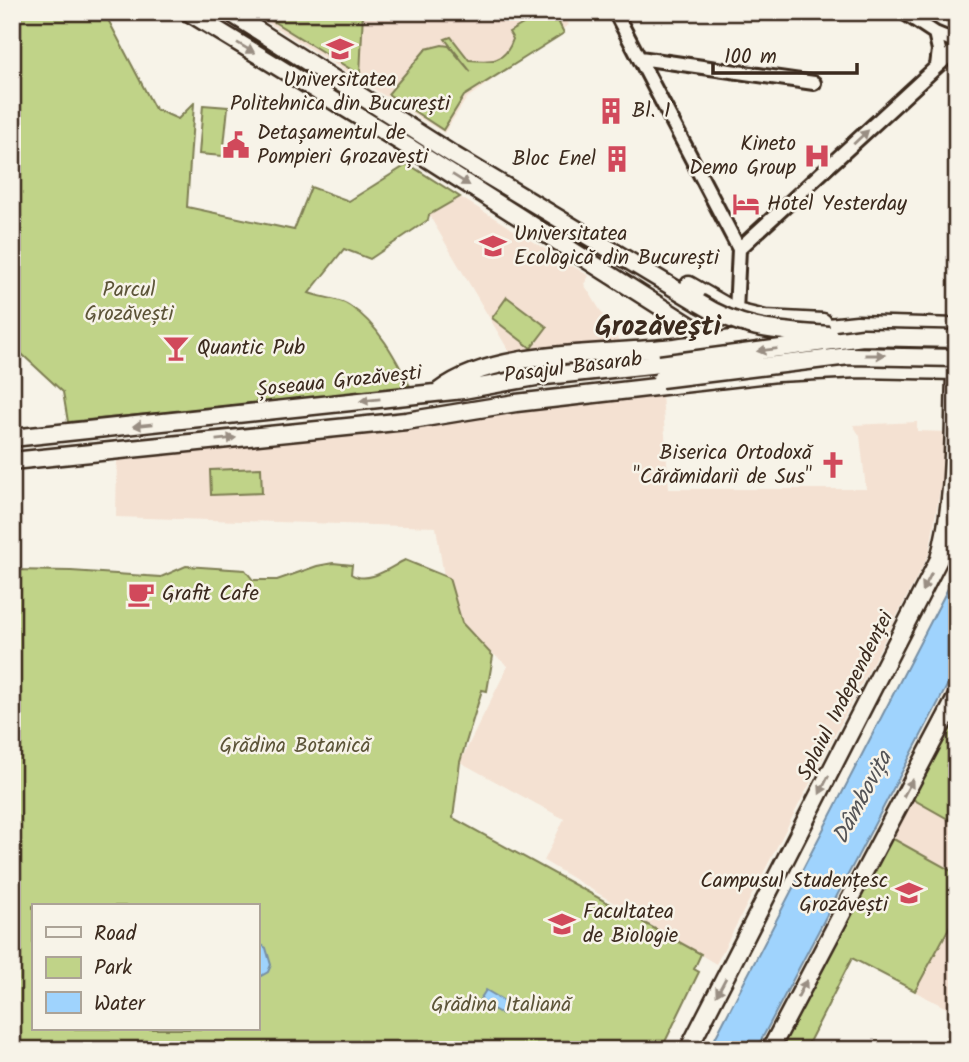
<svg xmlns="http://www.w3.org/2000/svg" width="969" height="1062" font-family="Kalam,sans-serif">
  <rect width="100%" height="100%" fill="#f7f3e8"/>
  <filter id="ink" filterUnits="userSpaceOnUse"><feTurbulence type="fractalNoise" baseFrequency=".0143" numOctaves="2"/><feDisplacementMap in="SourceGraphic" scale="14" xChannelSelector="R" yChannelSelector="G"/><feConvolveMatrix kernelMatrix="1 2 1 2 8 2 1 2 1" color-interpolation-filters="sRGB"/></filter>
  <g filter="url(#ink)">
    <!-- built -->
    <path fill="#f4e1d2" d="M251,12H561L569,25L491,72L495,78L467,98L444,133Z
      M460,197L589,276L584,284L621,344L510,353L429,215Z
      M662,395L669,489H866L860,436L853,425L917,422V431L946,432L942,478L929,554L716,964L544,861L564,819L460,762L508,666L451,620L436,527L116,517L117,459Z
      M957,711V1012L956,1013L832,948Z"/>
    <!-- green -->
    <path fill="#c0d388" stroke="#7e7e53" stroke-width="2" fill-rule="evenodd" d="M12,12H104L155,109L178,119L194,103L187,207L294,230L311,187L349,201L408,164L460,197L429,215L428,220L370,259L344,249L309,293C321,298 340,298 350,306C379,325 396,359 411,388L68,422L63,392L12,345Z
      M258,12H363L360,75Z
      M536,12H559L563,20L559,23L564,33L464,96L443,130L388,94L426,49L442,45L449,46L471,72L445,39L451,37L469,60C491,62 505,63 513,39L509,32L537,16Z
      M203,105L228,107L223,156L199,154Z
      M507,297L547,327L531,348L492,318Z
      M261,468L262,493L211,495L210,470Z
      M405,560L449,578L462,623L493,656L487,691L482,690L460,762L453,818L701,954L694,969L699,972L661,1050H14L12,1048V570L71,571L161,577L186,566L245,570L253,580H277L317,566L333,563L352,565L351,574C368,585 389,568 405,560ZM33,906H257V1029H33Z
      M957,712V824L911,798Z
      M890,837L957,874V913L915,991L852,958L805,1050H780Z"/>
    <!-- water -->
    <path fill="#9fd3fd" stroke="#778fa4" stroke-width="2" d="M957,571V667L756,1050H709Z
      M257,942L266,948L271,965L268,972L261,976L257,975Z
      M486,990L508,1003L502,1014L479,1001Z"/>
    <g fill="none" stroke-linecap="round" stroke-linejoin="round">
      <defs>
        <path id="minor" d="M615,12L739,249L736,312
          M903,12L935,33L957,42
          M935,33L939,50L937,66
          M640,58L814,83
          M739,249L957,48"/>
        <path id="major" d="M188,12L412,149L743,359
          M229,12L455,156L699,303
          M689,285L736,312L765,319L823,322
          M809,329L857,324L957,327
          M439,391C491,350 600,354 664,348C702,344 739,337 776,333
          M12,438L463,390L536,377L660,364
          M12,461L406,421L516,403L777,373L859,369L957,371
          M688,1050L939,559C959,487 951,412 957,338
          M770,1050L957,696"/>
      </defs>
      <!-- minor casing -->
      <use href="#minor" stroke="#3b2a1e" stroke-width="18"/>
      <!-- major casing -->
      <use href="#major" stroke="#3b2a1e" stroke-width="21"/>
      <!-- minor -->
      <use href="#minor" stroke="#f7f3e8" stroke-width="12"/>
      <!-- major -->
      <use href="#major" stroke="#f7f3e8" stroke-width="16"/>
      <defs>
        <path id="major-bridge" d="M699,303C744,331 778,331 829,335
          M660,364L863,337L957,339
          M661,379L849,356L957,358"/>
      </defs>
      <!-- major-bridge casing -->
      <use href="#major-bridge" stroke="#3b2a1e" stroke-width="21" stroke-linecap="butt"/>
      <!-- major-bridge -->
      <use href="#major-bridge" stroke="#f7f3e8" stroke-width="16"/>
    </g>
    <!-- one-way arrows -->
    <defs><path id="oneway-solid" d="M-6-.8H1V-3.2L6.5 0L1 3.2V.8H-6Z" transform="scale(1.75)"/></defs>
    <g fill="#998e83">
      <use href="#oneway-solid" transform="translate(246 48) rotate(31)"/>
      <use href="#oneway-solid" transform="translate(861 137) rotate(-43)"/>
      <use href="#oneway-solid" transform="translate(461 180) rotate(32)"/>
      <use href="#oneway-solid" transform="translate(767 350) rotate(173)"/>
      <use href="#oneway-solid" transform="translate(875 355)"/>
      <use href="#oneway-solid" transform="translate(370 400) rotate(174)"/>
      <use href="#oneway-solid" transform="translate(143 425) rotate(174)"/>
      <use href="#oneway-solid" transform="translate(226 439) rotate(-6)"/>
      <use href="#oneway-solid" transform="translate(927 582) rotate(117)"/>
      <use href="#oneway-solid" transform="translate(824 785) rotate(117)"/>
      <use href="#oneway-solid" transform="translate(908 788) rotate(-62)"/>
      <use href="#oneway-solid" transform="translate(721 987) rotate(118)"/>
      <use href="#oneway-solid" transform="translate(802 989) rotate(-62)"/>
    </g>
  </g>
  <!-- icons -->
  <defs>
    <symbol id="university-bare" viewBox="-9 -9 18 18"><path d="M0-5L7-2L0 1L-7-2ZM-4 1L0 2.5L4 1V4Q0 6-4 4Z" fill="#d1495b" stroke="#f7f3e8" stroke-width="2.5" paint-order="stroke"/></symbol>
    <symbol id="building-bare" viewBox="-9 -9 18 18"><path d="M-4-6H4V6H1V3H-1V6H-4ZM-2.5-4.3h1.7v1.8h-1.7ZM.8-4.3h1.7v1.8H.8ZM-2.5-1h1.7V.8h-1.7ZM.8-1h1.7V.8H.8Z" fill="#d1495b" stroke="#f7f3e8" stroke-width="2.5" paint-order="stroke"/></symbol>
    <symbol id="civic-bare" viewBox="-9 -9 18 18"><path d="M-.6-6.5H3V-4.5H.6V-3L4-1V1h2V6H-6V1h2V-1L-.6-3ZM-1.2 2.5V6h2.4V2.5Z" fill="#d1495b" stroke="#f7f3e8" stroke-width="2.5" paint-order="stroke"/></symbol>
    <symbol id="hospital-bare" viewBox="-9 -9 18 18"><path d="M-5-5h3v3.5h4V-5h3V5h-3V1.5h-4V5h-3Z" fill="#d1495b" stroke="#f7f3e8" stroke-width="2.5" paint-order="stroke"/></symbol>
    <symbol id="hotel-bare" viewBox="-9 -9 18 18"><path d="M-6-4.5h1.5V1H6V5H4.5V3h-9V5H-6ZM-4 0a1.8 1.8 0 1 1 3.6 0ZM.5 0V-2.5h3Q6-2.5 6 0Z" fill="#d1495b" stroke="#f7f3e8" stroke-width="2.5" paint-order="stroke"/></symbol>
    <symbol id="bar-bare" viewBox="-9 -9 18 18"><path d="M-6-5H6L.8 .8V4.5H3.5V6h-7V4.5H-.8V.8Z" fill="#d1495b" stroke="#f7f3e8" stroke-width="2.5" paint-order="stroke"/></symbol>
    <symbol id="church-bare" viewBox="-9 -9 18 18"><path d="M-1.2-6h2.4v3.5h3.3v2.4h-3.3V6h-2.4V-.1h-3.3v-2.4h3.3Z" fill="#d1495b" stroke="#f7f3e8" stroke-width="2.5" paint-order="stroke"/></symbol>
    <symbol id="cafe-bare" viewBox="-9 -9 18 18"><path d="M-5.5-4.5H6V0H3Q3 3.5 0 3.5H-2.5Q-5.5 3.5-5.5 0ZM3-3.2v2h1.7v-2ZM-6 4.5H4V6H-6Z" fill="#d1495b" stroke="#f7f3e8" stroke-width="2.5" paint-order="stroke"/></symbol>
  </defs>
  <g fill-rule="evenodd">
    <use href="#university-bare" x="321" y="30" width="38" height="38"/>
    <use href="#building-bare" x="592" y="92" width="38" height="38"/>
    <use href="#civic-bare" x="217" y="126" width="38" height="38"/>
    <use href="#hospital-bare" x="798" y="137" width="38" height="38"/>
    <use href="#building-bare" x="598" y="140" width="38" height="38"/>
    <use href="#hotel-bare" x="727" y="185" width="38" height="38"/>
    <use href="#university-bare" x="474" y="227" width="38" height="38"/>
    <use href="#bar-bare" x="157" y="329" width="38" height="38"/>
    <use href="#church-bare" x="814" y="446" width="38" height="38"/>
    <use href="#cafe-bare" x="122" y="575" width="38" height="38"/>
    <use href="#university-bare" x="890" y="874" width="38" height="38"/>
    <use href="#university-bare" x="543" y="905" width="38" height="38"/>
  </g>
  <g text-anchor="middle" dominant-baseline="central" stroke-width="5" stroke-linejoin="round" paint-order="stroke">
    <!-- poi labels -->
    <g font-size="21" fill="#3b2a1e" stroke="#f7f3e8" text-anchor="start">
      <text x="340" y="80" text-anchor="middle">Universitatea<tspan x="340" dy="24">Politehnica din București</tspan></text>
      <text x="632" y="111">Bl. 1</text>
      <text x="257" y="133">Detașamentul de<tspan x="257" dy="24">Pompieri Grozavești</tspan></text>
      <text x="796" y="144" text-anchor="end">Kineto<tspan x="796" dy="24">Demo Group</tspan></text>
      <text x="596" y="159" text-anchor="end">Bloc Enel</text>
      <text x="767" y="204">Hotel Yesterday</text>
      <text x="514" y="234">Universitatea<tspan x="514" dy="24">Ecologică din București</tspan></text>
      <text x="197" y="348">Quantic Pub</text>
      <text x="812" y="453" text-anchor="end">Biserica Ortodoxă<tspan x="812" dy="24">"Cărămidarii de Sus"</tspan></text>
      <text x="162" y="594">Grafit Cafe</text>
      <text x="888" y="881" text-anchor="end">Campusul Studențesc<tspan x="888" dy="24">Grozăvești</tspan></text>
      <text x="583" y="912">Facultatea<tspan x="583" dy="24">de Biologie</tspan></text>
    </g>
    <!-- park labels -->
    <g font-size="21" fill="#5c5438" stroke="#f7f3e8">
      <text x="129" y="290">Parcul<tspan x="129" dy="24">Grozăvești</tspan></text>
      <text x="295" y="746">Grădina Botanică</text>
      <text x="501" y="1005">Grădina Italiană</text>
    </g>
    <!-- street labels -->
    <g font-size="21" fill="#3b2a1e" stroke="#f7f3e8">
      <text transform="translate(573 368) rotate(-7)">Pasajul Basarab</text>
      <text transform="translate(339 382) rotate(-6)">Șoseaua Grozăvești</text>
      <text transform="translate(846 696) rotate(-63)">Splaiul Independenței</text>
    </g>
    <!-- water labels -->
    <g font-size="23" font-style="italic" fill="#545456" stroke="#f7f3e8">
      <text transform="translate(863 798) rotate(-62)">Dâmbovița</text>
    </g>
    <!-- district labels -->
    <g font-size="28" font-weight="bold" fill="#3b2a1e" stroke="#f7f3e8">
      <text x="658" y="327">Grozăveşti</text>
    </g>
  </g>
  <!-- margin -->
  <rect width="969" height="1062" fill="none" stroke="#f7f3e8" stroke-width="42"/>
  <rect x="21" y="21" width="927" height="1020" fill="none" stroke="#3b2a1e" stroke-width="2.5" filter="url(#ink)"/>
  <!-- legend -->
  <rect x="32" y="904" width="228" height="126" fill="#f7f3e8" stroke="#aca397" stroke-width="2"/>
  <rect x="46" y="927" width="35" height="10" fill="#f7f3e8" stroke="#aca397" stroke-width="2"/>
  <text x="94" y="940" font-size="21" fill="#3b2a1e">Road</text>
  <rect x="46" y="957" width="35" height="21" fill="#c0d388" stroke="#aca397" stroke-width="2"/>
  <text x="94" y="974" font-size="21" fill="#3b2a1e">Park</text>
  <rect x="46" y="992" width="35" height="21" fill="#9fd3fd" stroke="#aca397" stroke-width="2"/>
  <text x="94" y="1010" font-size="21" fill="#3b2a1e">Water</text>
  <!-- scale -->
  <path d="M713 63v10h144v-10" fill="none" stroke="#3b2a1e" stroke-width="3.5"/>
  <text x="724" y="63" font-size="21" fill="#3b2a1e" stroke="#f7f3e8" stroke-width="5" paint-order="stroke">100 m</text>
</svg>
